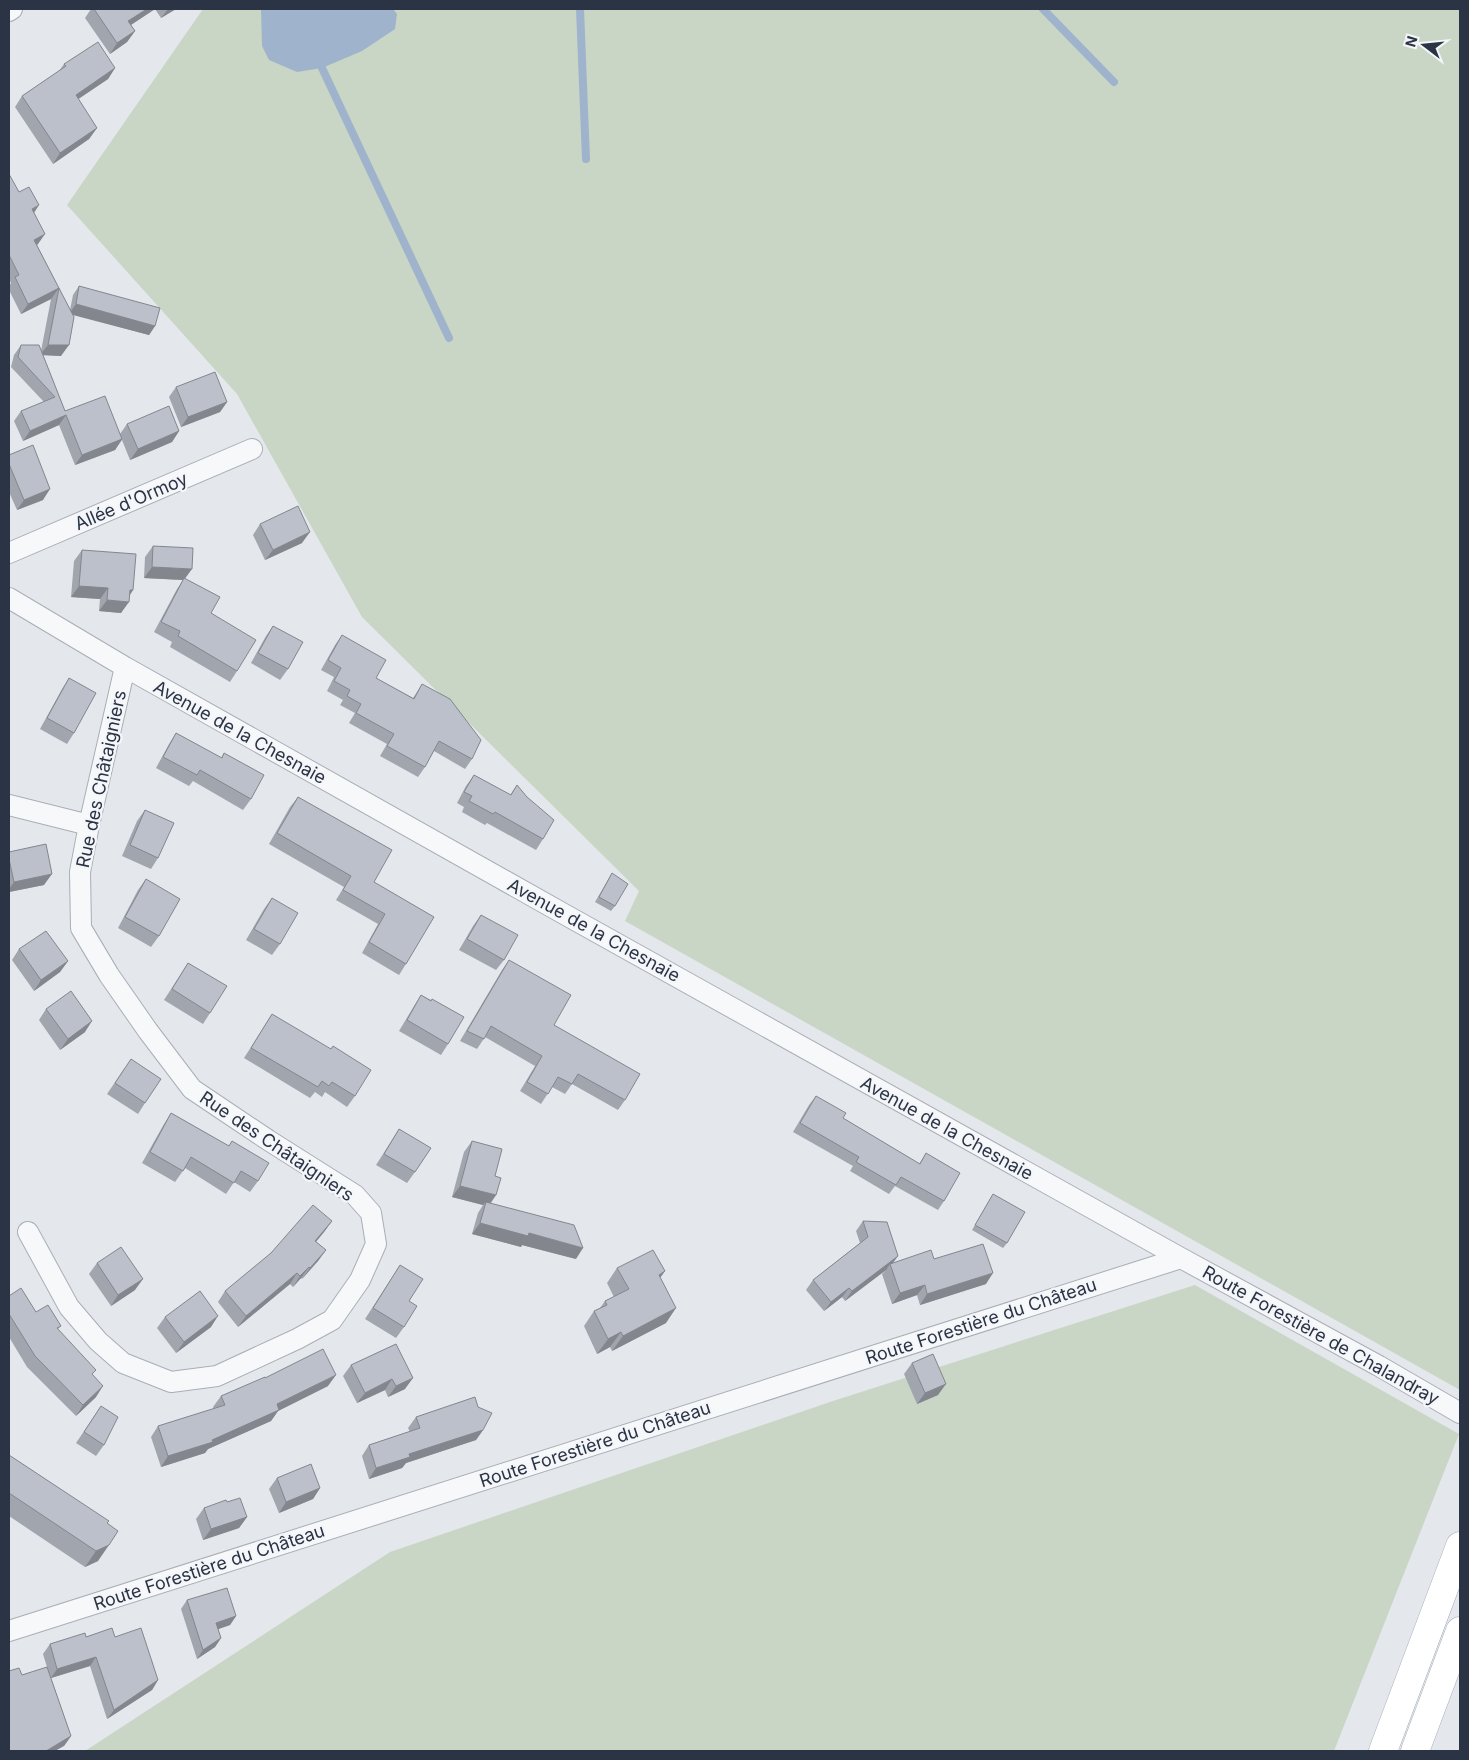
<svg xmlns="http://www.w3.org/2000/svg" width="1469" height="1760" font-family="Inter,sans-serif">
  <rect width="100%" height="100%" fill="#e4e7ec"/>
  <!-- green -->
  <path fill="#c9d6c5" d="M203,9H1460V1390L625,921L639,891L362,617L237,394L67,205Z
    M1195,1285L1459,1434L1334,1751H85L390,1552L833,1401Z"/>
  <!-- water -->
  <path fill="#9fb4cc" d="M261,9H393L397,14L395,29L362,51L322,68L297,72L269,60L262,46Z"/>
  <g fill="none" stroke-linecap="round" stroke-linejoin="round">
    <!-- stream -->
    <path stroke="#9fb4cc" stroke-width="8" d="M580,9L586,159
      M1043,9L1114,82
      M322,68L449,338"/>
    <defs>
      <path id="street" d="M9,11L12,9
        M9,553L252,449
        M9,598L125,667L564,914L1181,1258L1379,1366L1460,1413
        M9,805L89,825
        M28,1232L69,1307L98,1341L123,1363L171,1382L217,1376L297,1339L332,1320L360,1280L376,1244L371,1213L355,1195L268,1140L192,1089L148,1031L109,975L81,928L80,872L89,825L125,667
        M9,1631L1181,1258"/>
      <path id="primary" d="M1383,1751L1460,1546
        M1415,1751L1460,1631"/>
    </defs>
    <!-- street casing -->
    <use href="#street" stroke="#a9aeb7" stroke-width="22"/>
    <!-- primary casing -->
    <use href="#primary" stroke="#a3abb8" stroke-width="29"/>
    <!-- street -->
    <use href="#street" stroke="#f7f8fa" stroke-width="20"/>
    <!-- primary -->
    <use href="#primary" stroke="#fff" stroke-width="28"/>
  </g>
  <!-- wall -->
  <path fill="#a1a5ae" d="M91,9H176L161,18L155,9L131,25L135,31L127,42L110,54L85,18Z
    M64,64L115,68L108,79L78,99L97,128L89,139L53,164L15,107L22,96L59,71Z
    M9,174L19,192L34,213L38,244L37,245L70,310L73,295L79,286L155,326L149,335L72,314L61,356L43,355L65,411L120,434L127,424L179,431L172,442L130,460L122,440L115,450L75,465L59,425L23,441L14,421L21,411L44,402L11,367L14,355L21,345L41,351L51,299L21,314L9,290V286L11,283L9,279Z
    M176,387L227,402L220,412L181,427L169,397Z
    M9,455L43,500L17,510L9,492Z
    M260,524L302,543L265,560L253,535Z
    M153,546L185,578L211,613L237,671L230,682L170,647L172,642L154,632L177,589L183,580L144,578L145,557Z
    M82,550L133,590L129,596L121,613L99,611L100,599L71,597L74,561Z
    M273,626L288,669L280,680L251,663L266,636Z
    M342,635L376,678L413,698L422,684L472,759L465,769L434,751L425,767L418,777L380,756L387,744L349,723L355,713L340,705L343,700L327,691L334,677L321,670L335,645Z
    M69,678L74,733L67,744L40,729L62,689Z
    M176,733L221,758L224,753L251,799L243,810L193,781L189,786L156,768L169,744Z
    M474,775L510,795L517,785L543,839L536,850L487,823L485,825L462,812L464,807L457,803L466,786Z
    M298,797L374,882L406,964L399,975L362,953L378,924L336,900L344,887L269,844L290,807Z
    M145,810L158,858L151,869L122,856L137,821Z
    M9,852L44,885L9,892Z
    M612,873L615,906L611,911L595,902Z
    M146,879L159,936L151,947L118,928L138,890Z
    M272,898L280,944L272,955L246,940L264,909Z
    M481,915L504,960L496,970L459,950L473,926Z
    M19,949L68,961L60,972L34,991L12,960Z
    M509,960L554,1025L625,1100L618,1110L572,1084L565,1094L552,1087L541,1104L520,1091L535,1066L485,1037L477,1049L460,1041L502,970Z
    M188,963L210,1013L203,1024L164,1000Z
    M421,995L431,1000L448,1044L441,1055L399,1031L414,1006Z
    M46,1009L85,1032L60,1050L39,1020Z
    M272,1014L355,1096L347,1107L325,1092L322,1097L315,1092L310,1098L244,1058Z
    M124,1069L145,1103L138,1114L107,1094Z
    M816,1096L843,1118L919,1164L926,1153L944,1201L938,1210L895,1186L889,1194L850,1171L853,1166L793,1132L809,1105Z
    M171,1113L229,1146L232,1141L258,1181L250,1192L234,1182L226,1194L185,1168L175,1182L142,1163L164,1124Z
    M399,1129L415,1172L407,1183L376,1165Z
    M472,1141L495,1176L496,1195L491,1203L576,1259L522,1245L521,1247L472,1234L478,1213L483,1205L452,1197L464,1152Z
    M993,1194L1007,1243L1003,1248L972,1230Z
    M332,1221L324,1232L316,1242L326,1250L318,1261L302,1279L301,1278L293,1287L290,1284L238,1327L218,1302L225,1291Z
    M863,1221L898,1256L893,1263L934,1259L986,1284L920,1305L917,1295L892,1304L882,1274L886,1270L845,1301L842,1297L824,1311L806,1290L813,1280L860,1243L856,1231Z
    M97,1263L135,1290L111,1306L89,1274Z
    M400,1265L409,1301L404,1327L396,1338L365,1319Z
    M617,1268L665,1271L660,1278L666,1323L612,1351L610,1347L597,1354L584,1326L594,1311L600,1308L605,1301L614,1297L607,1283Z
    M9,1296L36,1312L61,1326L58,1329L92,1375L96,1397L76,1416L27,1367L9,1337Z
    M165,1317L211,1327L176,1353L157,1328Z
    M396,1344L405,1389L388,1397L385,1390L357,1403L343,1376L351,1365Z
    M912,1363L938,1395L917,1404L904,1374Z
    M265,1378L328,1386L278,1411L271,1421L208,1449L205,1453L161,1467L151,1437L158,1426L214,1409L213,1407L221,1396Z
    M101,1406L104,1445L96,1456L76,1443Z
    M416,1417L483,1430L476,1440L406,1463L402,1468L369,1479L362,1456L369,1445L410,1432L408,1428Z
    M9,1455L107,1523L98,1561L85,1567L9,1516Z
    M277,1478L320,1488L313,1499L279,1513L269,1489Z
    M227,1502L247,1517L239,1528L203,1540L196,1519L204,1508Z
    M187,1600L236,1616L230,1625L218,1629L221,1638L215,1647L197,1659L181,1609Z
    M86,1637H115L158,1680L152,1690L107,1719L90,1666L51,1678L71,1736L64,1746L22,1675L47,1667L43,1654L50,1644Z"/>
  <!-- shaded-wall -->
  <path fill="#83868d" d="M147,9H155L120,32L128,21Z
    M168,9H176L161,18Z
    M135,31L127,42L110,54L117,43Z
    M115,68L108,79L68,106L76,95Z
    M97,128L89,139L53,164L60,153Z
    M39,205L32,216V209Z
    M45,234L38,244L27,250L34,240Z
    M59,288L51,299L21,314L28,304Z
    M76,304L155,326L149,335L69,314Z
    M48,345H69L61,356L40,355Z
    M227,402L220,412L181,427L188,417Z
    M66,415L59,425L23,441L30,431Z
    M179,431L172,442L130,460L138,449Z
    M122,439L115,450L75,465L82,455Z
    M50,489L43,500L17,510L24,500Z
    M310,532L302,543L265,560L273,550Z
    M152,567L192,569L184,580L144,578Z
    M79,586L108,588L100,599L71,597Z
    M130,590H133L126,601Z
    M107,600L129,602L121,613L99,611Z
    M52,874L44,885L9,892V889L14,882Z
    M68,961L60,972L34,991L41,980Z
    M92,1021L85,1032L60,1050L68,1039Z
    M460,1186L496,1195L488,1206L486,1202L483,1205L452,1197Z
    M332,1221L324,1232L307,1252L315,1241Z
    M480,1223L529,1233L583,1248L576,1259L522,1245L521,1247L472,1234Z
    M326,1250L318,1261L302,1279L310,1268Z
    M898,1256L891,1265L890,1264L886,1270L845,1301L852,1291Z
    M309,1267L301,1278L293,1287L300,1276Z
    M665,1271L654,1286L659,1275Z
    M297,1273L290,1284L238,1327L246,1316Z
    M993,1273L986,1284L920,1305L927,1294Z
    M143,1279L135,1290L111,1306L118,1295Z
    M925,1285L917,1295L892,1304L900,1293Z
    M849,1288L842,1297L824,1311L831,1302Z
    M676,1308L666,1323L612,1351L623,1336Z
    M218,1316L211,1327L176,1353L184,1342Z
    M621,1332L610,1347L597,1354L608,1339Z
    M336,1375L328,1386L278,1411L271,1421L208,1449L205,1453L161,1467L168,1456L212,1440L277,1404Z
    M413,1378L405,1389L388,1397L396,1386Z
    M392,1379L385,1390L357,1403L365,1393Z
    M946,1384L938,1395L917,1404L925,1393Z
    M103,1386L96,1397L76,1416L83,1405Z
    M483,1430L476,1440L406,1463L402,1468L369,1479L376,1468L409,1454Z
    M320,1488L313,1499L279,1513L286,1502Z
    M247,1517L239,1528L203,1540L211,1529Z
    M109,1545L98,1561L85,1567L96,1551Z
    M236,1616L230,1625L210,1632L216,1623Z
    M221,1638L215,1647L197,1659L203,1650Z
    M96,1657L90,1666L51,1678L57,1669Z
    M158,1680L152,1690L107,1719L114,1710Z
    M71,1736L64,1746L55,1751H46Z"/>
  <!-- building -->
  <path fill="#bbc0ca" stroke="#83868d" d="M94,9H147L128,21L135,31L117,43Z
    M98,42L115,68L76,95L97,128L60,153L22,96L66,66L64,64Z
    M9,174L19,192L29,187L39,205L32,209L45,234L34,240L74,317L69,345H48L59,288L28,304L15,277L19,275L9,255Z
    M79,286L160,308L155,326L76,304Z
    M21,345H39L65,411L105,396L122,439L82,455L66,415L30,431L21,411L55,397L18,357Z
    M215,372L227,402L188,417L176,387Z
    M169,406L179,431L138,449L127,424Z
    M33,445L50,489L24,500L9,464V455Z
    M298,506L310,532L273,550L260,524Z
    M153,546L193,548L192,569L152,567Z
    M82,550L136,554L133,590H130L129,602L107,600L108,588L79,586Z
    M184,578L220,597L211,613L256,640L237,671L178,636L180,631L161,622Z
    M273,626L303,642L288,669L258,653Z
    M342,635L386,660L376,678L414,699L422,684L450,699L481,740L472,759L439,741L425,767L387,746L394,734L356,713L361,704L347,696L350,690L334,681L341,668L328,660Z
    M69,678L96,693L74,733L47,718Z
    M176,733L222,758L224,753L264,775L251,799L200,770L197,775L163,757Z
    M474,775L511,795L517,785L527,797L554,820L543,839L495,812L493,814L469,801L472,796L464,792Z
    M298,797L392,850L374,882L434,917L406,964L369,942L385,914L343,890L351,876L277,833Z
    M145,810L174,823L158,858L130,845Z
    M46,844L52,874L14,882L9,859V852Z
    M612,873L628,884L615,906L599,897Z
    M146,879L180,899L159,936L125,917Z
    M272,898L298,913L280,944L254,929Z
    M481,915L518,935L504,960L467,939Z
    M46,931L68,961L41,980L19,949Z
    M509,960L571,995L554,1025L640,1074L625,1100L578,1074L572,1084L558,1077L548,1094L527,1082L542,1056L491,1026L484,1039L467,1031Z
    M188,963L227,986L210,1013L172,989Z
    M71,991L92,1021L68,1039L46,1009Z
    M421,995L431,1001L432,999L464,1017L448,1044L407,1020Z
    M272,1014L331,1049L333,1046L371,1070L355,1096L332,1082L329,1086L322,1081L318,1087L251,1048Z
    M131,1059L161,1079L145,1103L115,1083Z
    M816,1096L846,1113L843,1118L920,1164L926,1153L960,1173L944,1201L901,1177L896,1185L856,1162L859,1157L800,1123Z
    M171,1113L229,1146L232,1141L269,1163L258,1181L241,1171L234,1183L191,1157L183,1171L150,1152Z
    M399,1129L431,1148L415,1172L384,1154Z
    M472,1141L502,1149L495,1176L501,1178L496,1195L460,1186Z
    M993,1194L1025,1212L1007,1243L975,1225Z
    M486,1202L574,1225L583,1248L529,1233L528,1236L480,1223Z
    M313,1205L332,1221L315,1241L326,1250L310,1268L309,1267L300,1276L297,1273L246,1316L225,1291L271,1253Z
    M863,1221L887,1222L898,1256L852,1291L849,1288L831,1302L813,1280L868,1237Z
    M983,1244L993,1273L927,1294L925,1285L900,1293L890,1264L931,1250L934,1259Z
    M121,1247L143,1279L118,1295L97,1263Z
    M653,1250L665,1271L659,1275L676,1308L623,1336L621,1332L608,1339L594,1311L607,1305L605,1301L629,1289L617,1268Z
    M400,1265L423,1279L409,1301L417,1306L404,1327L373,1308Z
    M21,1288L36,1312L48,1305L61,1326L57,1328L96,1370L92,1374L103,1386L83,1405L35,1356L9,1314V1296Z
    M200,1291L218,1316L184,1342L165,1317Z
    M396,1344L413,1378L396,1386L392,1379L365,1393L351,1365Z
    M323,1349L336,1375L277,1404L279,1410L212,1440L213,1442L168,1456L158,1426L225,1405L221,1396L265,1377V1378Z
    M933,1354L946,1384L925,1393L912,1363Z
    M475,1397L478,1407L492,1413L483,1430L409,1454L410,1457L376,1468L369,1445L420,1428L416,1417Z
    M101,1406L118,1417L104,1445L84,1432Z
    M9,1455L109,1521L107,1523L118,1531L109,1545L96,1551L9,1493Z
    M311,1464L320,1488L286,1502L277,1478Z
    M240,1498L247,1517L211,1529L204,1508L226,1500L227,1502Z
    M227,1588L236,1616L216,1623L221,1638L203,1650L187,1600Z
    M112,1628L115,1637L141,1628L158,1680L114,1710L96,1657L57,1669L50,1644L85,1633L86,1637Z
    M47,1667L71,1736L46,1751H9V1671L19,1668L22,1675Z"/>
  <g text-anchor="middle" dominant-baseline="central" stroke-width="4.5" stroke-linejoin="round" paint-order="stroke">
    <!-- street labels -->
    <g font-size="18" fill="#2b3445" stroke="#f4f6f9">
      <text transform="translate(131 501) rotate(-23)">Allée d'Ormoy</text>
      <text transform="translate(240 732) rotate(29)">Avenue de la Chesnaie</text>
      <text transform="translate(101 779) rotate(-78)">Rue des Châtaigniers</text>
      <text transform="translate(594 930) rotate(29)">Avenue de la Chesnaie</text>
      <text transform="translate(947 1128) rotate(29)">Avenue de la Chesnaie</text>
      <text transform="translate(277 1146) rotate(34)">Rue des Châtaigniers</text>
      <text transform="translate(981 1321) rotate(-18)">Route Forestière du Château</text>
      <text transform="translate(1321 1335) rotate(29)">Route Forestière de Chalandray</text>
      <text transform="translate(595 1444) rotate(-18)">Route Forestière du Château</text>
      <text transform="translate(209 1567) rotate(-18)">Route Forestière du Château</text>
    </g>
  </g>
  <!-- border -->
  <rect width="1469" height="1760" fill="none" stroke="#2b3445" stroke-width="20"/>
  <!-- north arrow -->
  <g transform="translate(1424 45) rotate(286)" stroke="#f4f6f9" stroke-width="4" paint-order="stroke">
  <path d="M0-4L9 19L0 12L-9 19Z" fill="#2b3445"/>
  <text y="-8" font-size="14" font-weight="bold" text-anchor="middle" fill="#2b3445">N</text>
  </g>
</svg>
